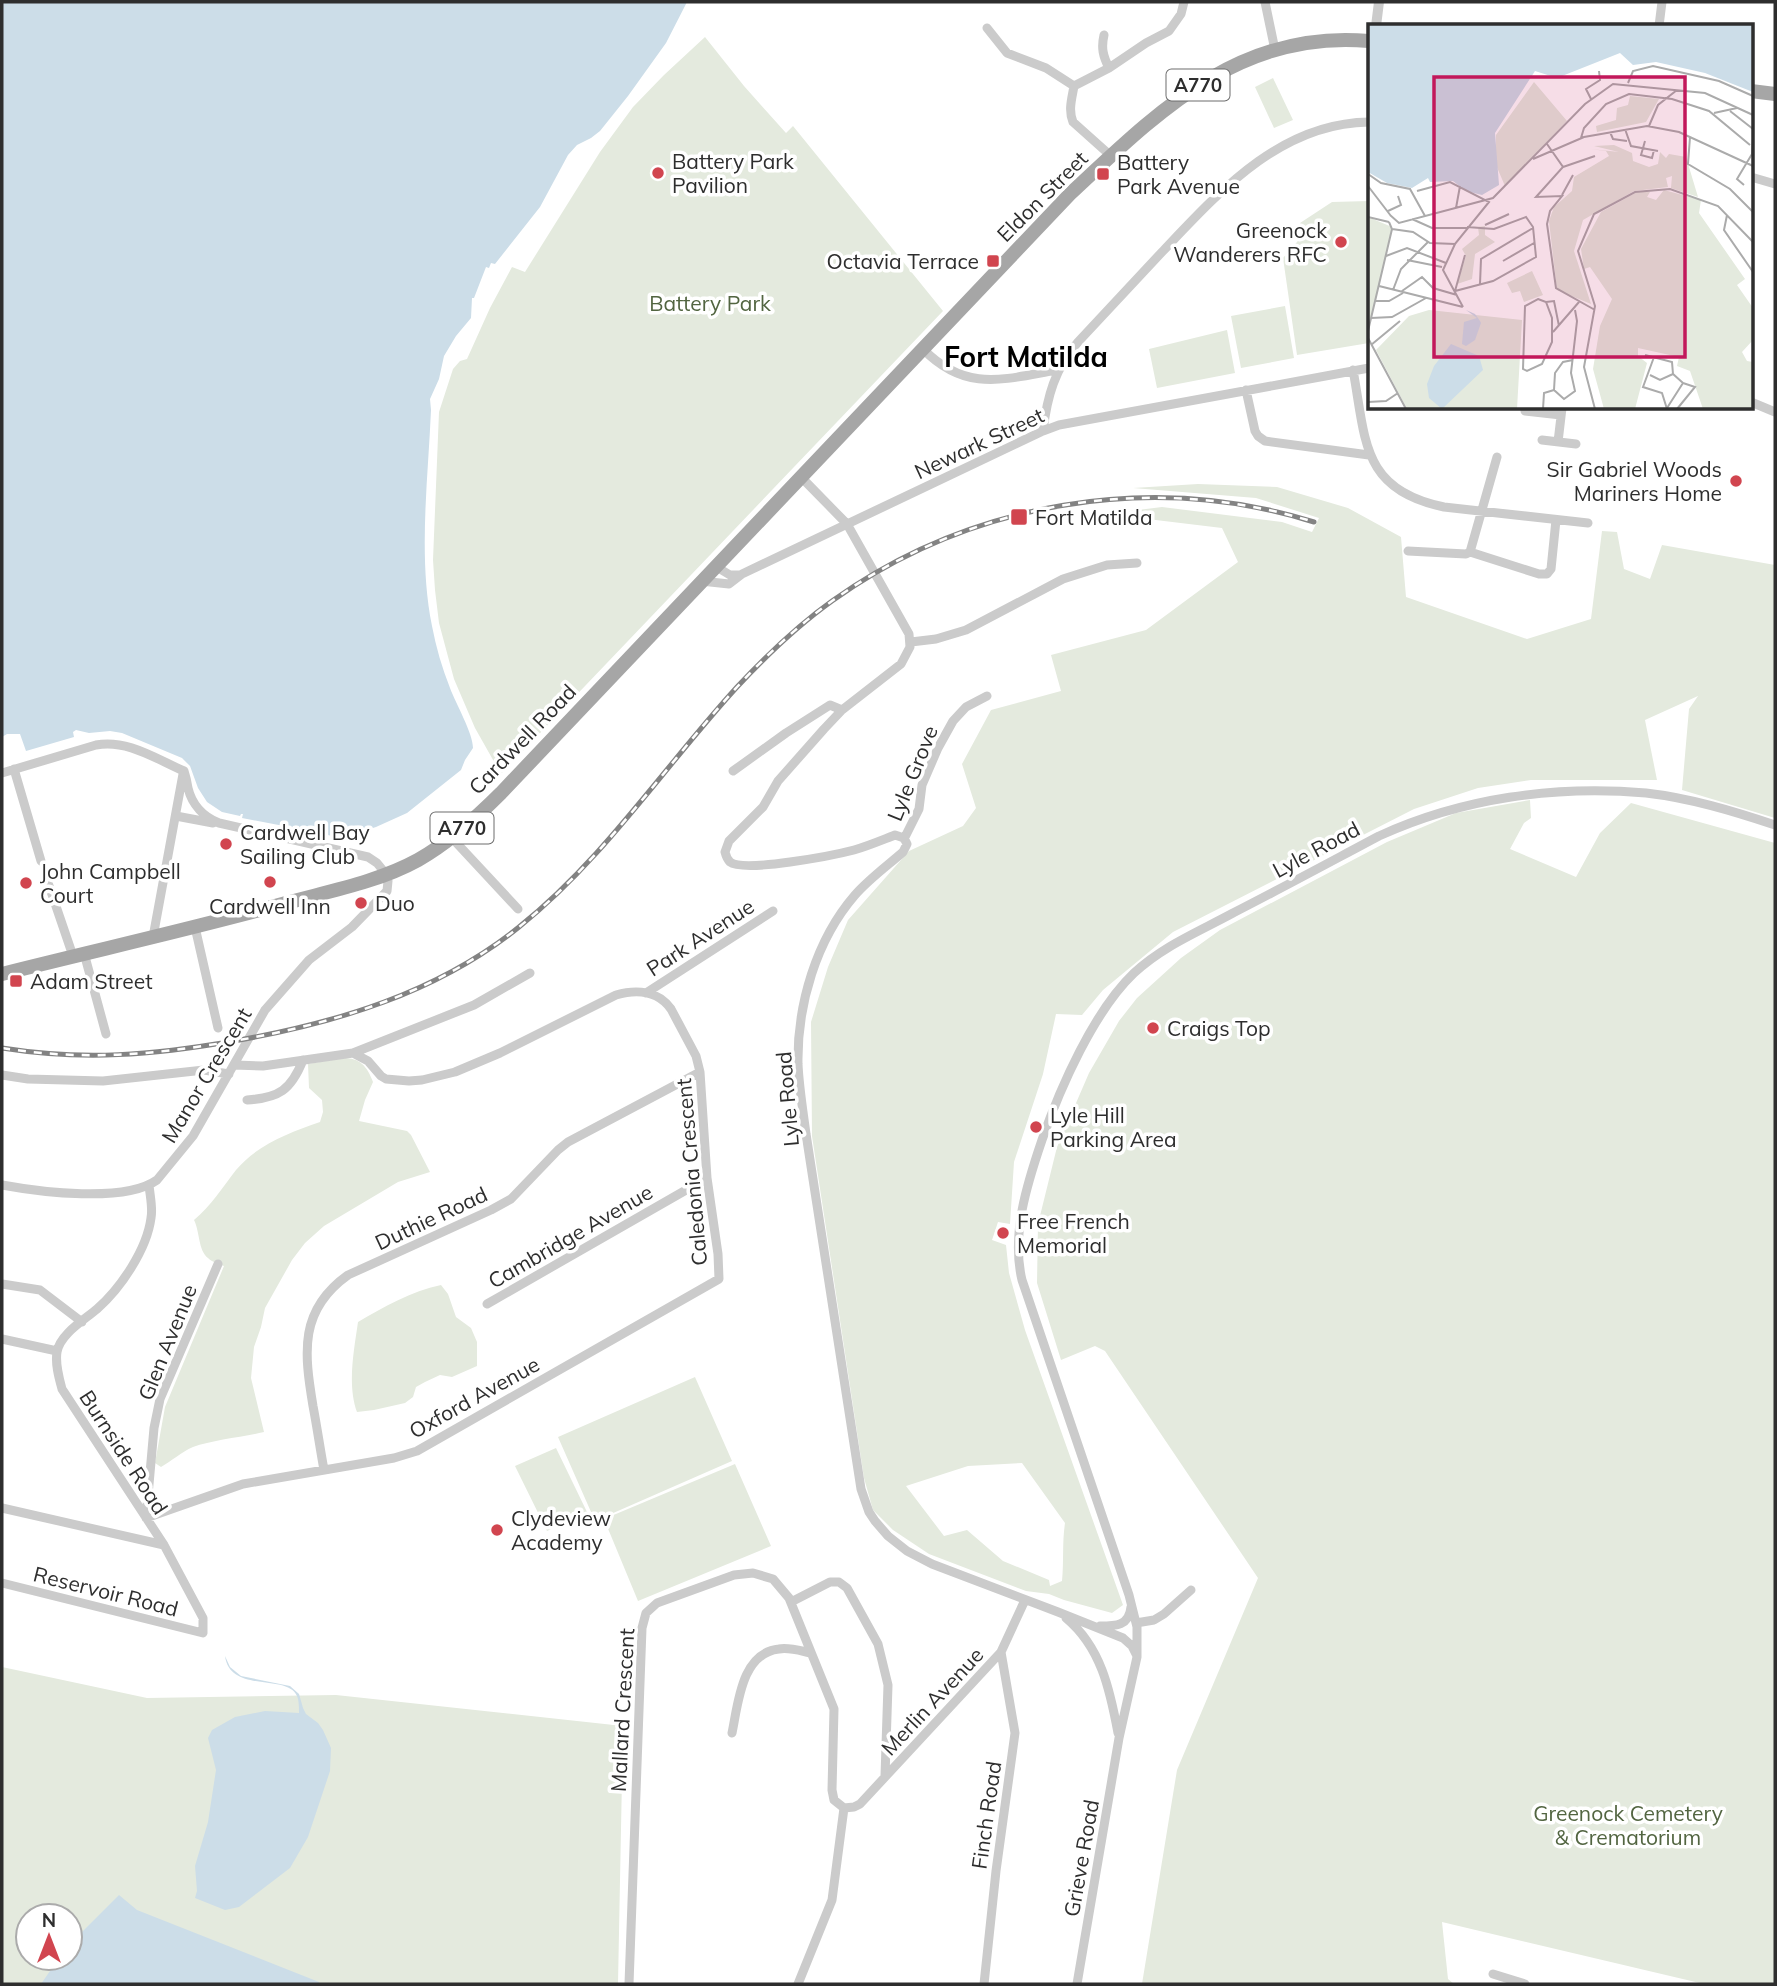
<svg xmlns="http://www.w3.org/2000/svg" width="1777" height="1986" font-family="Mulish,sans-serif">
  <rect width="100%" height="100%" fill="#fff"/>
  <!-- green -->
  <path fill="#e4eade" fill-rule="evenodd" d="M705,37L744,86L786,133L793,126L943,311L501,774L475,728L454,679L439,623L435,590L433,560L439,412L453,369L460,361L467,359L490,308L512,267L525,272L600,152L633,107L664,75Z
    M1273,78L1293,120L1274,128L1255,87Z
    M1369,201V343L1297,355L1283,258L1304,234L1300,223L1332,202Z
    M1285,306L1294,358L1241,368L1231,316Z
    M1227,330L1235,373L1157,388L1149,349Z
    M1198,484L1277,487L1348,508L1401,537L1406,597L1527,639L1591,619L1602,531L1617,532L1624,569L1650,579L1662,545L1775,565V818L1682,790L1689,709L1698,696L1645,720L1657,780H1531L1478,788L1414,809L1173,932L1103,990L1082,1015L1056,1014L1043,1074L1014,1162L1010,1224L998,1222L992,1240L1006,1245L1009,1273L1025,1330L1123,1605L1112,1613L1064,1600L1049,1594L1026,1591L929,1554L893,1530L873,1510L864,1478L812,1136L811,1022L828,967L848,920L909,851L963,826L976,808L962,764L991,710L1061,691L1051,655L1146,630L1238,562L1222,528L1106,514L1162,507L1282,522L1312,532L1319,518L1256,498L1133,488ZM1022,1463L1065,1523C1062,1543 1064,1562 1062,1581L1050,1586L1049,1580L1003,1561L967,1530L944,1536L906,1486L968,1466Z
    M1530,800L1531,818L1524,823L1510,849L1576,877L1600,833L1631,803L1775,843V1984H1704L1442,1922L1448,1979L1454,1984H1142L1177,1770L1258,1578L1105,1351L1095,1346L1061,1360L1037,1283L1038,1224L1057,1147L1089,1073L1119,1021L1137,998L1181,958L1220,930L1387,842L1456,813Z
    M343,1058C360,1058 367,1066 373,1082L365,1100L359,1121L407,1131L411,1135L430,1172L398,1182L324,1226L305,1243L292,1260L265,1308L261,1327L254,1347L251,1378L264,1432C243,1437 212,1440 193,1447C181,1452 172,1461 161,1467L155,1463L165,1407L224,1266C219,1264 212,1262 208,1258C198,1250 200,1232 194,1220C211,1206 222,1188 236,1170C258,1144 289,1133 320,1122L323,1112L322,1100L309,1088L308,1064Z
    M441,1285L448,1294L456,1317L471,1328L477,1342V1366L452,1377L440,1375L425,1382L416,1387L413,1397L405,1403L374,1410L357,1412C347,1385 354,1350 358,1322C384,1307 411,1291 441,1285Z
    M695,1377L732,1461L595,1521L558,1437Z
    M556,1448L587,1512L547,1531L515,1466Z
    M735,1464L771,1546L638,1601L604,1519Z
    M2,1667L147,1698L336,1695L623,1726L618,1984H2ZM28,1916H70V1958H28Z"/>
  <!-- water -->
  <path fill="#ccdde8" d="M2,2H687L666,43L628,96L600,131L591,138L577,145L568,155L540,207L495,264L491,263L489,268L486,267L474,298H472L471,318L456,336L444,356L439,379L430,399L431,410C428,481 418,556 432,626C436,647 442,668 450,688C456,704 473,733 473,748L465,760L461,770L407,813L376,827L351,835L337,837L323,834L322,831L320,833L242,818L243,814H241L240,816L222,812L207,802L198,788L190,766L182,758L122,733L110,731L89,733L76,730L73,732L74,737L26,751L20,734H7L2,737Z
    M225,1656L230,1667L241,1676L290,1686L299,1694L303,1708L306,1714L318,1723L323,1730L331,1748L330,1771L308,1837L290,1868L239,1907L225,1910L195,1898L197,1891L195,1866L208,1822L216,1770L208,1738L212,1730L235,1717L265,1711L299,1713C299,1708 299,1700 297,1696C287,1673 230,1694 225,1656Z
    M119,1895L137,1910L319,1982L320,1984H41L59,1958H70V1944Z"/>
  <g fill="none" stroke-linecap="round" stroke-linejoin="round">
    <!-- minor -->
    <path stroke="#cbcbcb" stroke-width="9" d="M1265,2L1275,50
      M1659,26L1662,2
      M987,28L1007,53L1046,68L1074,86
      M1104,35C1101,48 1103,56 1109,68
      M1111,156L1073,122C1068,110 1072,98 1074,86L1109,68L1146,43L1169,31L1181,14L1184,2
      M1751,177L1775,184
      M923,349C966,393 1004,379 1057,370
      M1353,370C1366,440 1361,490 1444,507L1588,523
      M1246,390L1255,431L1258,436L1265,441L1369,455
      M1751,402L1775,412
      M1525,411L1561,415
      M1043,431C1047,397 1055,368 1078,342C1106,312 1134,282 1162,252C1219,192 1280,123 1369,122
      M1542,440L1576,444
      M1558,442L1562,408
      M1497,457L1470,552L1539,574H1547L1551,569L1556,520
      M801,477L847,524L909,634L910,647L901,664L842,710L824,729L778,781L763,807L729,841L725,852C726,856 727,859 730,862C744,873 835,855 854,850C868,846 882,840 895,835L904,838L907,844L903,852C887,866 869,879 855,895C816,940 797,1005 798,1064C799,1087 803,1111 806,1134L861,1489L869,1512L875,1521L888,1536L907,1551L932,1564L1058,1612L1123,1638L1132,1646L1137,1656
      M1408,551L1466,554L1470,552
      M715,566L730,575H740
      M701,581L729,584L742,574L1043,431L1059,425L1369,368
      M911,642L936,639L966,630L1063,579L1107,565L1137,563
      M14,769L41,861
      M733,771L786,733L830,705L842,710
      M2,773L96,745C127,739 156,759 184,771C186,777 187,782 188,788C192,805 204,817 219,823L368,857L377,863L386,874L388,881L387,891L352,927L309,960L265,1010L193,1136L157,1180C125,1203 40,1192 2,1185
      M176,816L213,823
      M451,837L518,909
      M904,839L919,809L922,785L938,748L953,721L966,707L987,696
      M45,874L73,956
      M195,927L218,1028
      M153,937L183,774
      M84,953L106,1034
      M646,993L773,911
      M353,1053L474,1005L530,973
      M2,1075L28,1079L103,1081L204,1070L229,1074
      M247,1100C279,1098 291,1090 303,1060
      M218,1264L160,1399L154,1428L146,1518L243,1484L394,1458L417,1451L719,1279L718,1254L707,1178L700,1072L696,1056L671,1009C658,991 637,989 616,995L500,1053L455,1072L422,1080L409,1081L386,1079L381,1076L368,1061L353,1053L263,1066L234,1065
      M2,1284L40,1290L82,1322
      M487,1304L707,1178
      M2,1339L57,1351
      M324,1470C320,1448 317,1427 313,1406C304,1352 299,1310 348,1275L491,1210L511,1199L558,1150L568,1142L700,1072
      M2,1508L164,1545
      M2,1583L203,1633V1618L164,1545L62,1389C59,1378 55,1364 57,1352C60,1334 84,1320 97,1309C121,1288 147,1249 151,1218C153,1208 150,1196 149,1185
      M791,1602L830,1582H839L847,1588L878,1644L888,1685L885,1776
      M1066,1618C1101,1647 1110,1690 1118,1733
      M1136,1623L1154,1620L1164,1614L1191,1590
      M1100,1626C1116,1626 1129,1626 1131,1607
      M732,1733C738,1705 741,1653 779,1649C789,1647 801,1651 811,1653
      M844,1808L854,1807L860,1804L1001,1652L1025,1600
      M1493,1974L1525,1984
      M629,1984L642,1628L646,1613L657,1603L734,1575L753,1573L773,1579L789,1598L834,1709L832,1790L834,1800L844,1808
      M798,1984L832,1900L844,1808
      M984,1984L996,1871L1015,1733L1001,1652
      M1077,1984L1119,1738L1137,1657V1627L1129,1595L1022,1280C1011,1234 1027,1184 1042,1140C1060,1088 1094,1011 1134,973C1163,946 1198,932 1233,913C1282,888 1330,862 1379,836C1462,798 1555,785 1646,793C1690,798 1733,811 1775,825"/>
    <!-- tertiary -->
    <path stroke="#cbcbcb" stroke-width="10" d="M1376,26L1379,2"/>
    <!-- primary -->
    <path stroke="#a6a6a6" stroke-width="14" d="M1751,91L1775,94
      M2,974C97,950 192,929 286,903C330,891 378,882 418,860C448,843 476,818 501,793L1070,194C1157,113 1239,29 1369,41"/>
    <defs>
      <path id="rail" d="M2,1048C84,1061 153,1055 234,1041C336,1023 437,993 519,927C604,859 664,767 737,687C766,656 797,626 832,601C970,502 1151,471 1314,522"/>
    </defs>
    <!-- rail casing -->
    <use href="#rail" stroke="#838383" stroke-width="5"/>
    <!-- rail -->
    <use href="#rail" stroke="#fff" stroke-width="2.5" stroke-dasharray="8" stroke-linecap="butt"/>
  </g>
  <!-- markers -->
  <g fill="#d1454f" stroke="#fff" stroke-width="2.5">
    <circle cx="658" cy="173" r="7"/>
    <rect x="1096" y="167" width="14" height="14" rx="3.5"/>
    <circle cx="1341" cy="242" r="7"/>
    <rect x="986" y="254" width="14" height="14" rx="3.5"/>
    <circle cx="1736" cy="481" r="7"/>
    <rect x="1010" y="508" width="18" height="18" rx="3.5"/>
    <circle cx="226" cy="844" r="7"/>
    <circle cx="270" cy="882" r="7"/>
    <circle cx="26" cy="883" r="7"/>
    <circle cx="361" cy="903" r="7"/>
    <rect x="9" y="974" width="14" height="14" rx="3.5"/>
    <circle cx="1153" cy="1028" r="7"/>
    <circle cx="1036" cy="1127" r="7"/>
    <circle cx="1003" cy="1233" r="7"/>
    <circle cx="497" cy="1530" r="7"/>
  </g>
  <g text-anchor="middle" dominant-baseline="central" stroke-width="7" stroke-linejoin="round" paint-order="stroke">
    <!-- shield labels -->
    <g fill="#fff" stroke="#6d6d6d" stroke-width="2">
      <rect x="1166.5" y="69.5" width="63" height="31" rx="5"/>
      <rect x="430.5" y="812.5" width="63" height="31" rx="5"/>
    </g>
    <g font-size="19" font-weight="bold" fill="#2e2e2e">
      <text x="1198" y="85">A770</text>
      <text x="462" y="828">A770</text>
    </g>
    <!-- poi labels -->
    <g font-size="21" fill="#2e2e2e" stroke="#fff" text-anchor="start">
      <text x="672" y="161">Battery Park<tspan x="672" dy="24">Pavilion</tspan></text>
      <text x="1117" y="162">Battery<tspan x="1117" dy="24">Park Avenue</tspan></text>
      <text x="1327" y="230" text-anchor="end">Greenock<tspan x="1327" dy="24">Wanderers RFC</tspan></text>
      <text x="979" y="261" text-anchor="end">Octavia Terrace</text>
      <text x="1722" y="469" text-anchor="end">Sir Gabriel Woods<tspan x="1722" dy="24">Mariners Home</tspan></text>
      <text x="1035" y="517">Fort Matilda</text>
      <text x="240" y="832">Cardwell Bay<tspan x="240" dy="24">Sailing Club</tspan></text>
      <text x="40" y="871">John Campbell<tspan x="40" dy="24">Court</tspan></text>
      <text x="375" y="903">Duo</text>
      <text x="270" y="906" text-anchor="middle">Cardwell Inn</text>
      <text x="30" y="981">Adam Street</text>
      <text x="1167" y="1028">Craigs Top</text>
      <text x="1050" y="1115">Lyle Hill<tspan x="1050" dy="24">Parking Area</tspan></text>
      <text x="1017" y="1221">Free French<tspan x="1017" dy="24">Memorial</tspan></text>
      <text x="511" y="1518">Clydeview<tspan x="511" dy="24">Academy</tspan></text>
    </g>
    <!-- street labels -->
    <g font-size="21" fill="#2e2e2e" stroke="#fff">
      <text transform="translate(1042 196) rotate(-45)">Eldon Street</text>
      <text transform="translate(979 443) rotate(-25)">Newark Street</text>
      <text transform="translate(522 739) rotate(-46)">Cardwell Road</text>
      <text transform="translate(912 773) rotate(-68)">Lyle Grove</text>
      <text transform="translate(1316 849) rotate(-28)">Lyle Road</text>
      <text transform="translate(700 937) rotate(-33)">Park Avenue</text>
      <text transform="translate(206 1075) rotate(-59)">Manor Crescent</text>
      <text transform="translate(787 1099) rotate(-95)">Lyle Road</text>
      <text transform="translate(691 1172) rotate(-95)">Caledonia Crescent</text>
      <text transform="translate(431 1218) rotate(-25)">Duthie Road</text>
      <text transform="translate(570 1236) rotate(-30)">Cambridge Avenue</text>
      <text transform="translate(167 1342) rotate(-68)">Glen Avenue</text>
      <text transform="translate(474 1397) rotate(-29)">Oxford Avenue</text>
      <text transform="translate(124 1452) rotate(57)">Burnside Road</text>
      <text transform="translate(106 1591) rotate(14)">Reservoir Road</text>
      <text transform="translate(932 1701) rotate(-47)">Merlin Avenue</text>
      <text transform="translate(622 1710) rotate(-87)">Mallard Crescent</text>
      <text transform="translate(986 1815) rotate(-82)">Finch Road</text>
      <text transform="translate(1081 1858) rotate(-80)">Grieve Road</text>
    </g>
    <!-- park labels -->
    <g font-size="21" fill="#526541" stroke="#fff">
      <text x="710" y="303">Battery Park</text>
      <text x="1628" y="1813">Greenock Cemetery<tspan x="1628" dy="24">&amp; Crematorium</tspan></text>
    </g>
    <!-- district labels -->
    <g font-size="28" font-weight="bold" fill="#000" stroke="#fff">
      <text x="1026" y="356">Fort Matilda</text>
    </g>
  </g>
  <!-- overview -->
  <g transform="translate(1368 24)">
    <rect width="385" height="385" fill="#fff"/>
    <path d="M166,58L199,97L137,162L128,141V111ZM262,72L291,75L278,98L229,108L228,102L248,96L249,84L260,81ZM246,121L264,129L265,137L281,143L290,140L292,128L298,134L301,130L318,133L330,173L303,164L304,152L298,154L300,163L266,167L215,196L206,227L223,280L189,266L181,197L186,183L204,167L206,153L241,132L238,127L222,125L251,128L226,122ZM296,166L333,176L331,189L377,255L369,261L385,284V316L374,328L379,337L385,338V385H335L322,347L309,342L311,333L270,324V332L279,339L267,385H236L225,345L232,302L244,275L222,243L216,245L213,225L233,188L271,167L282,168L279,173L288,176ZM0,193L24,203L0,307ZM117,202V211L127,218L107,230L104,255L89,260L98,232L94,225L111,211L110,203ZM164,247L175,271L156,278L152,267L144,269L139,259ZM61,286L154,296L149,385H39L8,326L41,292Z" fill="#e4eade"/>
    <path d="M0,0H385V68L337,49L288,38L265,41L252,29L189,54L167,47L127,109L131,161L114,171L98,167L85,157L62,158L60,154L44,164L19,159L0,148ZM98,286L107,290L112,297L113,299L107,316L98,322L94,320L96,298L109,294ZM83,320L111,332L115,346L74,385L61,374L59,360L66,342Z" fill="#ccdde8"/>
    <path fill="none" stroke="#ababab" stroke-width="2" d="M260,59L265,47L285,42L351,57L385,72M223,75L218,65L232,56L231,47M362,87L385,105M346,89L369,84M281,102L290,81L309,66M257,105L263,122L290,127M242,108L245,115L259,117M322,113L320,140L362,165L385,188M213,114L216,104L238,80L261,70L304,75L341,87L382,121M277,117L273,131L284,134L286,126M179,120L195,143L168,173L194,172L182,187L179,200L188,264L227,286M165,135L216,113L279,102L311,108L385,142M195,143L227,132M0,150L13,159L42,165L57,192M376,161L369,155L384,130L385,114M0,162L23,192M194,171L205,151M88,184L92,162M0,185V193L21,198M20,187L33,181L30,172M22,191L31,199L125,174L217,80L245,60L337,69L385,91M359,191L356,206L385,248M44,195L64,204H99M117,201L141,190M24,205L45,208L62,219L87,220L121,178L82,158L49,167M87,220L75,246L95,283M97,231L87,267L125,257L168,233L165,203L158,193L126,205L99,203M18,232L39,224L78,239M39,236L74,243M135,237L166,219M112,260L113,235L165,204M11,262L95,283M25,266L33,245L60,218M34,267L54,253L65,264L89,271M170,275L178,278L184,294V318L174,340L159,347L155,345L157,282ZM7,277H21L35,269M178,278L186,277L191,302M3,294L24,293L58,274M0,307L24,205L21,198M185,308L211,278M0,314L38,385M3,321L32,297M277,331L304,338L305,350M286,333L275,363L294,369L299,385M205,336L195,338L187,349L186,366L196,375L207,367L203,349L209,297L207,286M282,351L292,356L305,350L315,359M0,378L18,377L30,369M299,384L315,359M175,385L176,369L186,366M227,385L216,343L227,282L210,227L226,190L267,168L302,165L350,182L385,218M309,385L327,363L315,359"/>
    <path fill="#c2185b" fill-opacity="0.15" stroke="#c2185b" stroke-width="3.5" d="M66,53H317V333H66Z"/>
    <rect width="385" height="385" fill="none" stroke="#2e2e2e" stroke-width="3.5"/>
  </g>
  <!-- border -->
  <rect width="1777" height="1986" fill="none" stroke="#2e2e2e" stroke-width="7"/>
  <!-- north arrow -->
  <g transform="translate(49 1937)"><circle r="33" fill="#ffffff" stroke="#ababab" stroke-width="2"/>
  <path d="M0-5L12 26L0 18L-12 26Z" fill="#d1454f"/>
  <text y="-10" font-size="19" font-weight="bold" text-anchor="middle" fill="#2e2e2e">N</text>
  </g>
</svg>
